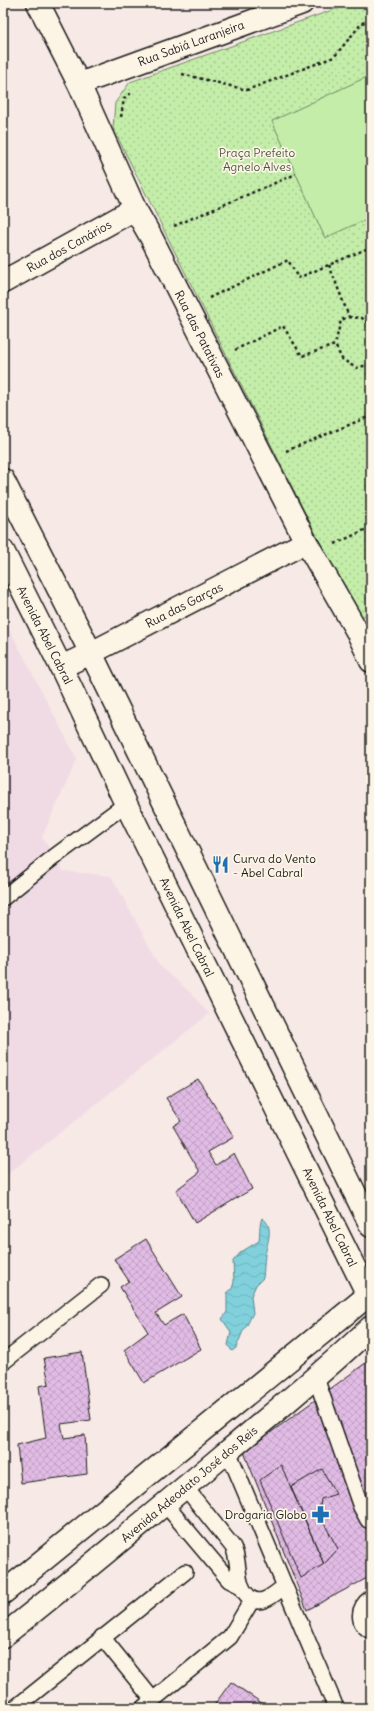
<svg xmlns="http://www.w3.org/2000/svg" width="374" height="1711" font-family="Delius,sans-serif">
  <defs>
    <pattern id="grass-dots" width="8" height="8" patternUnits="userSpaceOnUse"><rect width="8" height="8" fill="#c3eda9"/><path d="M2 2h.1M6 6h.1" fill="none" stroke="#a7cb91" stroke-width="1.8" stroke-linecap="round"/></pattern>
    <pattern id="water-waves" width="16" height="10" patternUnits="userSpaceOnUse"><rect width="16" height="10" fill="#81d1dd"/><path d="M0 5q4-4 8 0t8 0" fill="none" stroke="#6fb3bd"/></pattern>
    <pattern id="building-cross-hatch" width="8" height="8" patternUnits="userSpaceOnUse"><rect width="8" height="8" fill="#e1bbe4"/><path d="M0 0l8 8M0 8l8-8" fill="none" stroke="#c0a0c3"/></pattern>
  </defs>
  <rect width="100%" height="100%" fill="#f7e9e5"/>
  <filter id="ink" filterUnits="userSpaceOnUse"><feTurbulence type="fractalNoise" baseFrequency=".025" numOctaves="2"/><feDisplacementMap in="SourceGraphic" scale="8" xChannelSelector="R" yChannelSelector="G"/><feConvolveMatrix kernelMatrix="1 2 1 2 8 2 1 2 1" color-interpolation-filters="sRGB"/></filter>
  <g filter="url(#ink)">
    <!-- built -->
    <path fill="#f0dbe5" d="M3,617L77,759L42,837L63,871L111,876L161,967L189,991L209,1014L3,1178Z"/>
    <!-- grass -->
    <path fill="url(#grass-dots)" stroke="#708462" d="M352,3H371V612L358,619L113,128L115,103L130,82Z"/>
    <!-- pitch -->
    <path fill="#c3eda9" stroke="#708462" d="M371,75V217L325,238L272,121Z"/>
    <!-- water -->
    <path fill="url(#water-waves)" stroke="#598990" d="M262,1218C275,1226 267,1243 265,1255C264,1262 264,1270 263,1278L256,1285L251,1296L253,1313L247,1325L243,1331L236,1348L232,1351L228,1345L231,1332L222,1319L227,1312V1293L232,1289L234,1282L233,1261L241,1252L259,1241C260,1234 259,1225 262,1218Z"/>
    <!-- building -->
    <path fill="url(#building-cross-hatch)" stroke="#1c1c1c" d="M198,1079L234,1137L208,1152L216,1165L234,1153L252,1189L195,1223L176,1190L200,1172L173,1126L181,1121L166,1098Z
      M146,1239L182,1297L156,1313L164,1325L183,1314L201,1349L144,1383L124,1350L148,1332L120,1287L129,1281L114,1259Z
      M82,1352L91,1420L61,1424L64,1438L85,1435L87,1474L21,1483L17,1445L46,1438L39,1386L49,1384L44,1358Z
      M367,1362L371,1371V1576L307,1610L244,1452Z
      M281,1465L324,1564L301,1578L260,1480Z
      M322,1469L336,1494L321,1499L319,1514L338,1549L324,1564L291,1487Z
      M231,1682L269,1708H212Z"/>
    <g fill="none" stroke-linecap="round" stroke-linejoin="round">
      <defs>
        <path id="service" d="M3,898L54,857L126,804
          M3,1362L101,1285
          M316,1378L361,1507L368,1520L371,1521
          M228,1451L336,1708
          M185,1487L233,1547C241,1563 234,1584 249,1597C261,1608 275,1593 285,1586
          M165,1504L229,1580L241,1586
          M371,1598C358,1607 356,1623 371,1631
          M102,1637L153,1700
          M15,1708L185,1572
          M143,1708L230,1637L252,1600"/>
        <path id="minor" d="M38,3L79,84L135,209L151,237L306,542L358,633L371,661
          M79,84L302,3
          M3,282L135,209
          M61,667L91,653L306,542"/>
        <path id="secondary" d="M3,480L91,653L371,1226
          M3,551L61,667L126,804L371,1301
          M3,1593L371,1293
          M3,1636C79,1576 153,1514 227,1452C276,1411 325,1371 371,1327"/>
      </defs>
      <!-- service casing -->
      <use href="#service" stroke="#1c1c1c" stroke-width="18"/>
      <!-- minor casing -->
      <use href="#minor" stroke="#1c1c1c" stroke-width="25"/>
      <!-- secondary casing -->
      <use href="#secondary" stroke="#1c1c1c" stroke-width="25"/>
      <!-- path -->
      <path stroke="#1c1c1c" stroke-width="2.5" stroke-dasharray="3 3" stroke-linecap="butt" d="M182,74L247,90L334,57L362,23L371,20
        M121,117L124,99L131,93
        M174,226L296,174
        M329,265L349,317L341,320L335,345
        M209,298L288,260L298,278L371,247
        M349,317L362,318L371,324
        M235,350L283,326L302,356L335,345L342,359L356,368L371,364
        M286,451L368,417L371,423
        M335,544L371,527"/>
      <!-- service -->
      <use href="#service" stroke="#fcf5e5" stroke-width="15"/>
      <!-- minor -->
      <use href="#minor" stroke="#fcf5e5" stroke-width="22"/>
      <!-- secondary -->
      <use href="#secondary" stroke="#fcf5e5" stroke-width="22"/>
    </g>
  </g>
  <!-- icons -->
  <defs>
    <symbol id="restaurant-bare" viewBox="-9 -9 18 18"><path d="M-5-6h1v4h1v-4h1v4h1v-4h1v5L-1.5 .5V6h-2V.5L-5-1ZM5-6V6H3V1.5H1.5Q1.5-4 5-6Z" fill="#1f6fb2" stroke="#fcf5e5" stroke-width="2.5" paint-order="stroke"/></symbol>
    <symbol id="pharmacy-bare" viewBox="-9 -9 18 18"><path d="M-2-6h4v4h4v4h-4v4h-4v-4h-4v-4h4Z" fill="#1f6fb2" stroke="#fcf5e5" stroke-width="2.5" paint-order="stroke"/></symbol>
  </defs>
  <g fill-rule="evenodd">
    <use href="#restaurant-bare" x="208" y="852" width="25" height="25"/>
    <use href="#pharmacy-bare" x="308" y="1502" width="25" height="25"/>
  </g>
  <g text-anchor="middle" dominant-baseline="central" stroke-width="3.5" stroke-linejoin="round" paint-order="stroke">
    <!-- street labels -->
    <g font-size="12" fill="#1c1c1c" stroke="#fcf5e5">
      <text transform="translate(191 43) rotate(-20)">Rua Sabiá Laranjeira</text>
      <text transform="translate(69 246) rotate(-29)">Rua dos Canários</text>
      <text transform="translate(200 334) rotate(63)">Rua das Patativas</text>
      <text transform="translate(184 605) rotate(-27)">Rua das Garças</text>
      <text transform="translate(45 635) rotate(63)">Avenida Abel Cabral</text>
      <text transform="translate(187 927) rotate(64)">Avenida Abel Cabral</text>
      <text transform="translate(330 1217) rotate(64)">Avenida Abel Cabral</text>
      <text transform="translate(189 1484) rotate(-40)">Avenida Adeodato José dos Reis</text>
    </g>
    <!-- park labels -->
    <g font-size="12" fill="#4e5b46" stroke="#fcf5e5">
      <text x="257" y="152">Praça Prefeito<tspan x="257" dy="14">Agnelo Alves</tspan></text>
    </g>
    <!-- poi labels -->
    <g font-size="12" fill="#1c1c1c" stroke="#fcf5e5" text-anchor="start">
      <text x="233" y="858">Curva do Vento<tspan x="233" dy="14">- Abel Cabral</tspan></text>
      <text x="307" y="1514" text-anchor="end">Drogaria Globo</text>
    </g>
  </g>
  <!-- margin -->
  <rect width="374" height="1711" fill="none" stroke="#fcf5e5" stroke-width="16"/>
  <rect x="8" y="8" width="358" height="1695" fill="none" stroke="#1c1c1c" stroke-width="1.5" filter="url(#ink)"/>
</svg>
